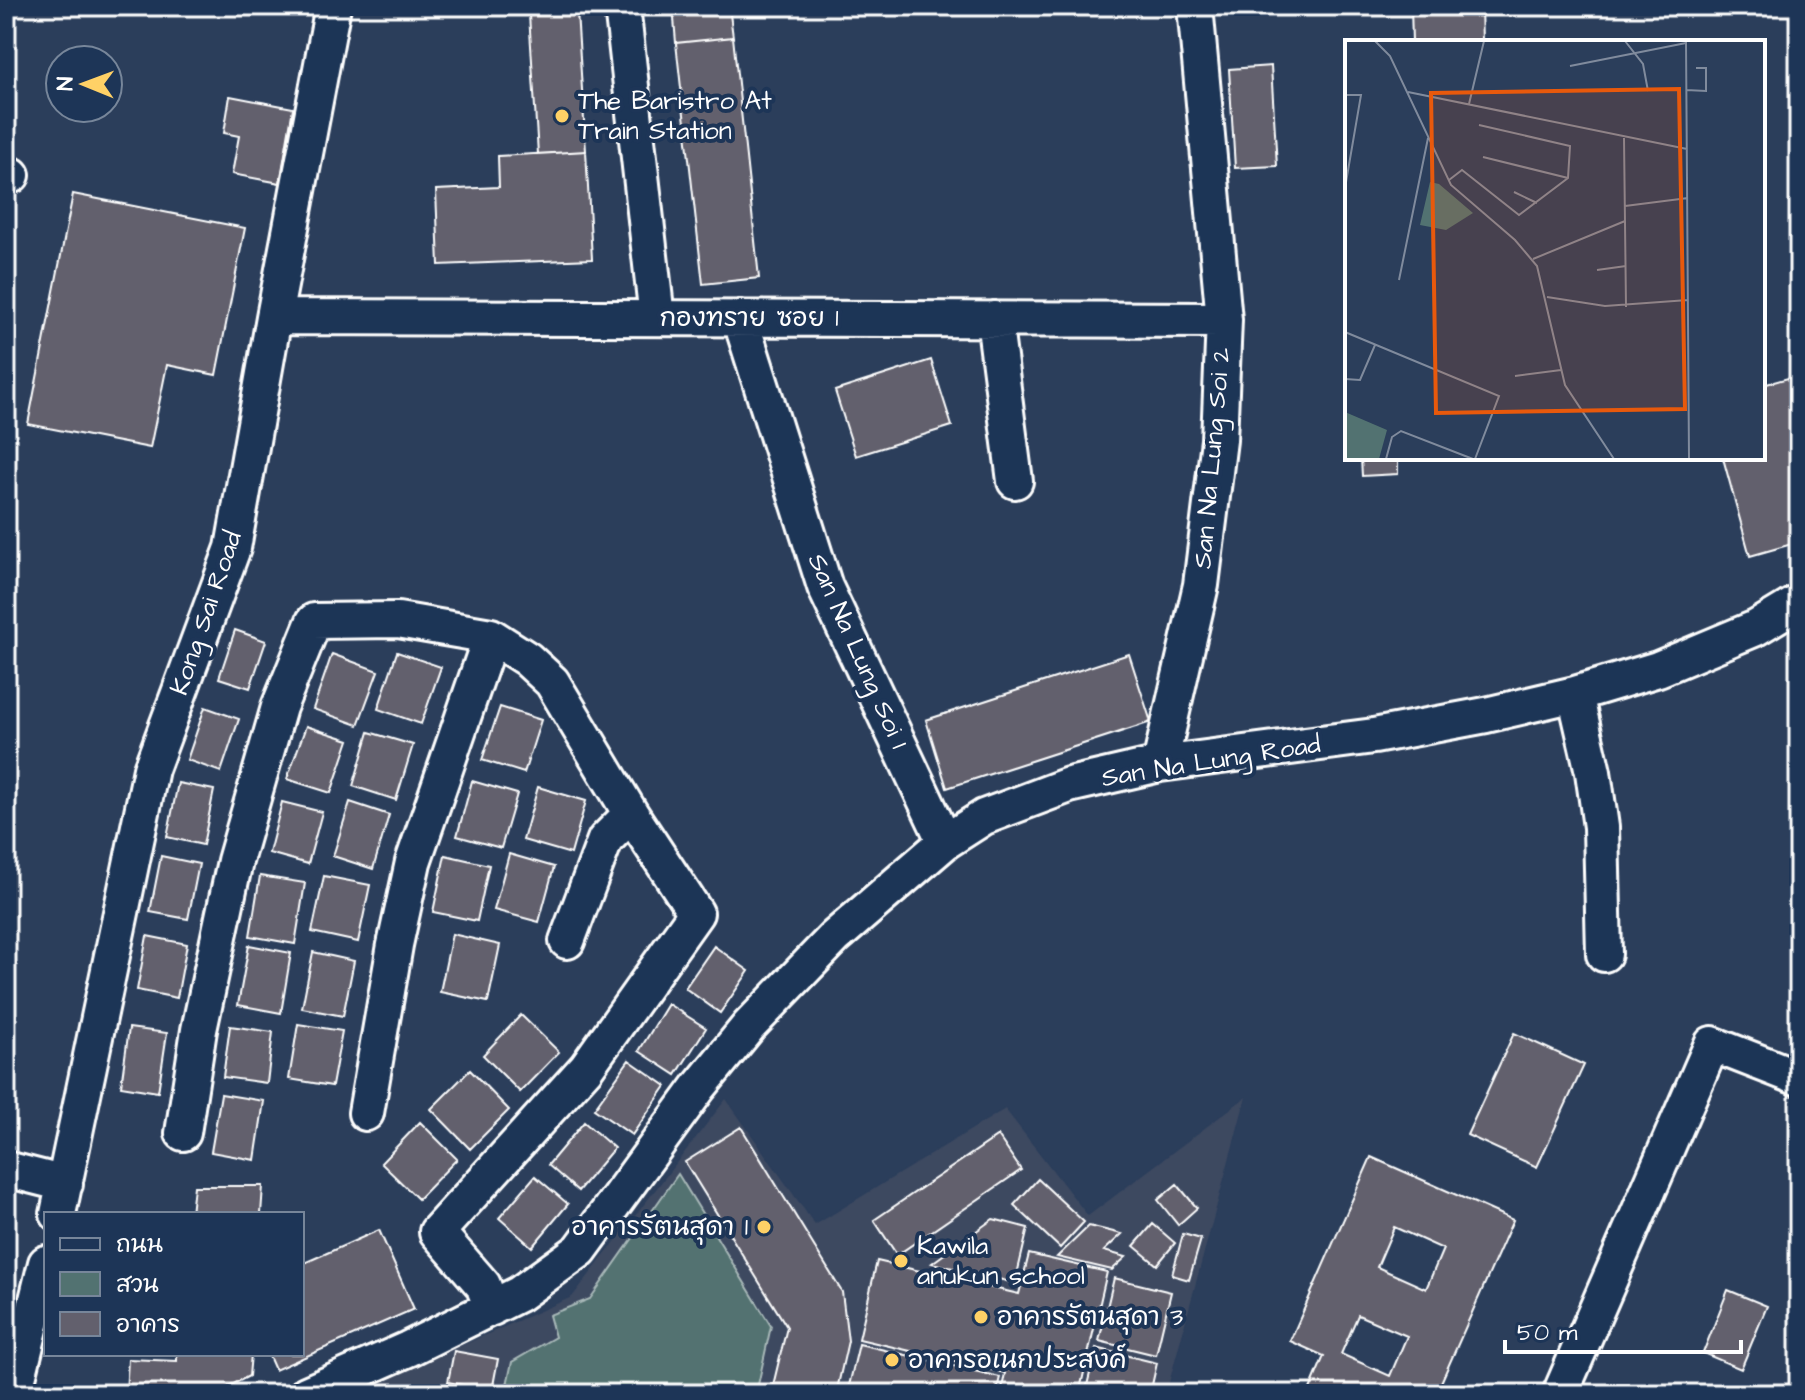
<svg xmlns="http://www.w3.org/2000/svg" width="1805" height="1400" font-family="'Architects Daughter','Playpen Sans Thai',sans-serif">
  <rect width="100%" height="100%" fill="#2b3e5b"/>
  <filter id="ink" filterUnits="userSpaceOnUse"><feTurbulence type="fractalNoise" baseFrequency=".0125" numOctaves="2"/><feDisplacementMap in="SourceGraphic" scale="16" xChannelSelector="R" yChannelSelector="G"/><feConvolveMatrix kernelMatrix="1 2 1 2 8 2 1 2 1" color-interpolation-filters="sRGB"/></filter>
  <g filter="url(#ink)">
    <!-- built -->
    <path fill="#3c4860" d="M1246,1097L1166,1394H351L572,1297L726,1099L815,1225L1005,1109L1088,1216Z"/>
    <!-- green -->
    <path fill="#527271" stroke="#a8b8b8" stroke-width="2" d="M678,1174L771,1326L756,1394H505L512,1362L555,1337L549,1315L590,1299Z"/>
    <!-- building -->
    <path fill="#62606d" stroke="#fff" stroke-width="2" fill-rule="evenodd" d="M673,6H729L733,37L676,43Z
      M1411,6H1481L1482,42H1412Z
      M577,12L586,151L538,154L529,15Z
      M733,37L759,278L703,284L676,43Z
      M1271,66L1277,166L1235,168L1229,69Z
      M230,96L293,108L280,183L232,174L239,136L224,133Z
      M586,151L592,259L439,265L436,190L499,187L498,156Z
      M73,194L245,228L216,375L167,365L150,448L28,424Z
      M931,360L952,426L856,456L835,391Z
      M1799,375V542L1750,556L1723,458H1763V385Z
      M1361,458H1398V474L1362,476Z
      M235,630L266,641L250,688L219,678Z
      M397,652L441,667L421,724L378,709Z
      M332,654L378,671L358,725L313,709Z
      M1129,654L1151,722L947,788L926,720Z
      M205,707L239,719L221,772L187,760Z
      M500,707L541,720L524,773L482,760Z
      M306,726L349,740L331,793L287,779Z
      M369,732L413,745L396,800L353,786Z
      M472,781L517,794L501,848L457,836Z
      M178,783L214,790L203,845L167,837Z
      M538,787L586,801L571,854L523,840Z
      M282,802L322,812L308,864L269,853Z
      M350,802L389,815L373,869L333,856Z
      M509,854L554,867L539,922L494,910Z
      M445,855L489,865L477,921L433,912Z
      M161,856L199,864L188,919L150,912Z
      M260,876L305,883L295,944L250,936Z
      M324,876L370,885L358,942L312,932Z
      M452,934L500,945L488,1002L440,992Z
      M147,936L187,944L177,998L137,990Z
      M249,945L291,953L281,1013L238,1005Z
      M714,946L749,971L720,1013L685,988Z
      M313,952L354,961L343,1016L302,1008Z
      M668,1004L706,1028L676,1075L639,1051Z
      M521,1015L559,1052L520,1092L483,1055Z
      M298,1024L342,1031L332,1086L289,1079Z
      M230,1026L273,1032L267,1083L223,1077Z
      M129,1028L167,1033L158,1092L121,1086Z
      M1514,1033L1584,1065L1537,1167L1467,1135Z
      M629,1060L666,1086L632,1135L594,1109Z
      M470,1070L509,1110L470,1149L431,1109Z
      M221,1094L264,1101L255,1160L211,1152Z
      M420,1122L457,1159L418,1199L381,1163Z
      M584,1122L614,1148L578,1191L548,1165Z
      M741,1127L842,1292L848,1341L836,1394H771L787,1327L685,1162Z
      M998,1136L1021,1170L897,1255L874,1220Z
      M1371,1157L1513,1220L1436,1394H1409L1400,1390L1398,1394H1308L1324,1356L1290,1341ZM1394,1227L1443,1249L1426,1289L1377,1267ZM1358,1315L1407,1336L1390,1376L1341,1354Z
      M535,1176L568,1204L532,1247L499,1218Z
      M1038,1179L1084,1222L1060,1248L1014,1205Z
      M1177,1184L1197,1208L1178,1225L1158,1200Z
      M194,1186H263L261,1214H191Z
      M993,1219L1028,1228L1015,1283L932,1263Z
      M1153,1224L1175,1243L1157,1265L1134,1246Z
      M1089,1226L1122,1234L1104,1251L1126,1257L1112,1270L1057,1257Z
      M379,1230L414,1309L275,1370L268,1354H302V1264Z
      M1183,1234L1201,1239L1189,1280L1172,1275Z
      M1029,1254L1107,1272L1079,1394H1001L1005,1373L859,1339L877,1261L1019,1294Z
      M1114,1278L1171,1292L1156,1355L1099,1341Z
      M1728,1290L1767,1306L1741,1369L1703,1353Z
      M859,1344L1000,1377L996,1394H847Z
      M1096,1348L1157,1363L1150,1394H1085Z
      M454,1351L498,1359L492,1391L448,1382Z
      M177,1354H251L249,1376L214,1394H126L128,1359L177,1361Z"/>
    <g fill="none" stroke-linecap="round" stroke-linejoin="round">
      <defs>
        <path id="minor" d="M622,6L657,318
          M6,176L12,175
          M274,317L1224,320
          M740,318L825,587L945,842
          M994,319L1015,481
          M1575,694L1593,772L1601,827L1604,954
          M1160,764L1201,585L1219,440L1224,320L1195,6
          M567,941L605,840L631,814
          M366,1113L395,945L413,862L491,636
          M183,1133L199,1030L235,861L279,707L314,621L398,620L491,636L527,659L552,682L631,814L696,913L586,1068L437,1232L483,1285L492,1308
          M6,1169L65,1184
          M58,1214L151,769L233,548L274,317L333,6
          M14,1394L46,1263
          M306,1394L408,1349L519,1294L580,1250L699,1087L749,1026L835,937L945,842L984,817L1069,785L1160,764L1374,736L1486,715L1575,694L1658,669L1756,628L1799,602
          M1560,1394L1712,1044L1799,1078"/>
      </defs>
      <!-- minor casing -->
      <use href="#minor" stroke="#fff" stroke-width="40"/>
      <!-- minor -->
      <use href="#minor" stroke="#1d3557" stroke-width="34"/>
    </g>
  </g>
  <!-- markers -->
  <g fill="#ffd166" stroke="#1d3557" stroke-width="3">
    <circle cx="562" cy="116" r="8"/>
    <circle cx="764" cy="1227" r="8"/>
    <circle cx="901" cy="1261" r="8"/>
    <circle cx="981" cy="1317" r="8"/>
    <circle cx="892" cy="1360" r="8"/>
  </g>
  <g text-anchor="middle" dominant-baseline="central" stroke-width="8" stroke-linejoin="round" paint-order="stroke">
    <!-- poi labels -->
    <g font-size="26" fill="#fff" stroke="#1d3557" text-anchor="start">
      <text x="578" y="101">The Baristro At<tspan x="578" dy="30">Train Station</tspan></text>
      <text x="748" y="1227" text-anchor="end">อาคารรัตนสุดา 1</text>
      <text x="917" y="1246">Kawila<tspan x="917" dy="30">anukun school</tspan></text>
      <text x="997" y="1317">อาคารรัตนสุดา 3</text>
      <text x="908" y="1360">อาคารอเนกประสงค์</text>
    </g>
    <!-- street labels -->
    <g font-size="26" fill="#fff" stroke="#1d3557">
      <text x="749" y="318">กองทราย ซอย 1</text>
      <text transform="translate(1212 458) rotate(-85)">San Na Lung Soi 2</text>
      <text transform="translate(206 613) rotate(-71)">Kong Sai Road</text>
      <text transform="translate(858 651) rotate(66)">San Na Lung Soi 1</text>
      <text transform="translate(1211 761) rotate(-9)">San Na Lung Road</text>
    </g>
  </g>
  <!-- overview -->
  <g transform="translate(1345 40)">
    <rect width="420" height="420" fill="#2b3e5b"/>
    <path d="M85,142L94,144L128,173L101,190L75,185ZM0,372L42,390L34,419H0Z" fill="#527271"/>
    <path fill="none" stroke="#808b9d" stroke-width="2" d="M30,1L45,16L106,145L170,200L192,226L220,345L269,419M280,1L298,24L303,51M341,1L344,419M225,26L341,3M341,50L361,51V28H351M63,52L342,109M0,55H16L0,148M124,64L139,1M279,98L281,267M138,117L223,138M104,140L117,130L174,175L223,138L225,106L134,85M169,152L192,163M280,166L343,158M188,219L280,181M252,230L281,226M54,240L83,98M202,257L260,266L343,260M0,292L154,356L130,419M170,336L216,330M0,339L15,340L30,305M41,419L47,397L56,391L128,419"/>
    <path fill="#e8590c" fill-opacity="0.15" stroke="#e8590c" stroke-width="4" d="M334,49L340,369L91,373L86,53Z"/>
    <rect width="420" height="420" fill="none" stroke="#fff" stroke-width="4"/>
  </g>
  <!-- margin -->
  <rect width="1805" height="1400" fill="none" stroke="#1d3557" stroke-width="32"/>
  <rect x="16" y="16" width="1773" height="1368" fill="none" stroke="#fff" stroke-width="3" filter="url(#ink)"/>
  <!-- legend -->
  <rect x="44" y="1212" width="260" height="144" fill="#1d3557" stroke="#77869a" stroke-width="2"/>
  <rect x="60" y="1238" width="40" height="12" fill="#1d3557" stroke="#77869a" stroke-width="2"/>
  <text x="116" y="1252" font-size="24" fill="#ffffff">ถนน</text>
  <rect x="60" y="1272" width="40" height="24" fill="#527271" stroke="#77869a" stroke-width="2"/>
  <text x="116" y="1292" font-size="24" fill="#ffffff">สวน</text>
  <rect x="60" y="1312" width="40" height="24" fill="#62606d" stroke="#77869a" stroke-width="2"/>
  <text x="116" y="1332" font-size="24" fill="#ffffff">อาคาร</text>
  <!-- north arrow -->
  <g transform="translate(84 84) rotate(271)"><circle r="38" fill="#1d3557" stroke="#77869a" stroke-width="2"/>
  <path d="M0-6L14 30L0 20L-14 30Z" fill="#ffd166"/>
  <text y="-12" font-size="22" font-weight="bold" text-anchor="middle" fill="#ffffff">N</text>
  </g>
  <!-- scale -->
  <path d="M1505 1340v12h236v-12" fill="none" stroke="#ffffff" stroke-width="4"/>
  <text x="1517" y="1340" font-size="24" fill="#ffffff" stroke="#1d3557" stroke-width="6" paint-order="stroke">50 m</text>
</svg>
